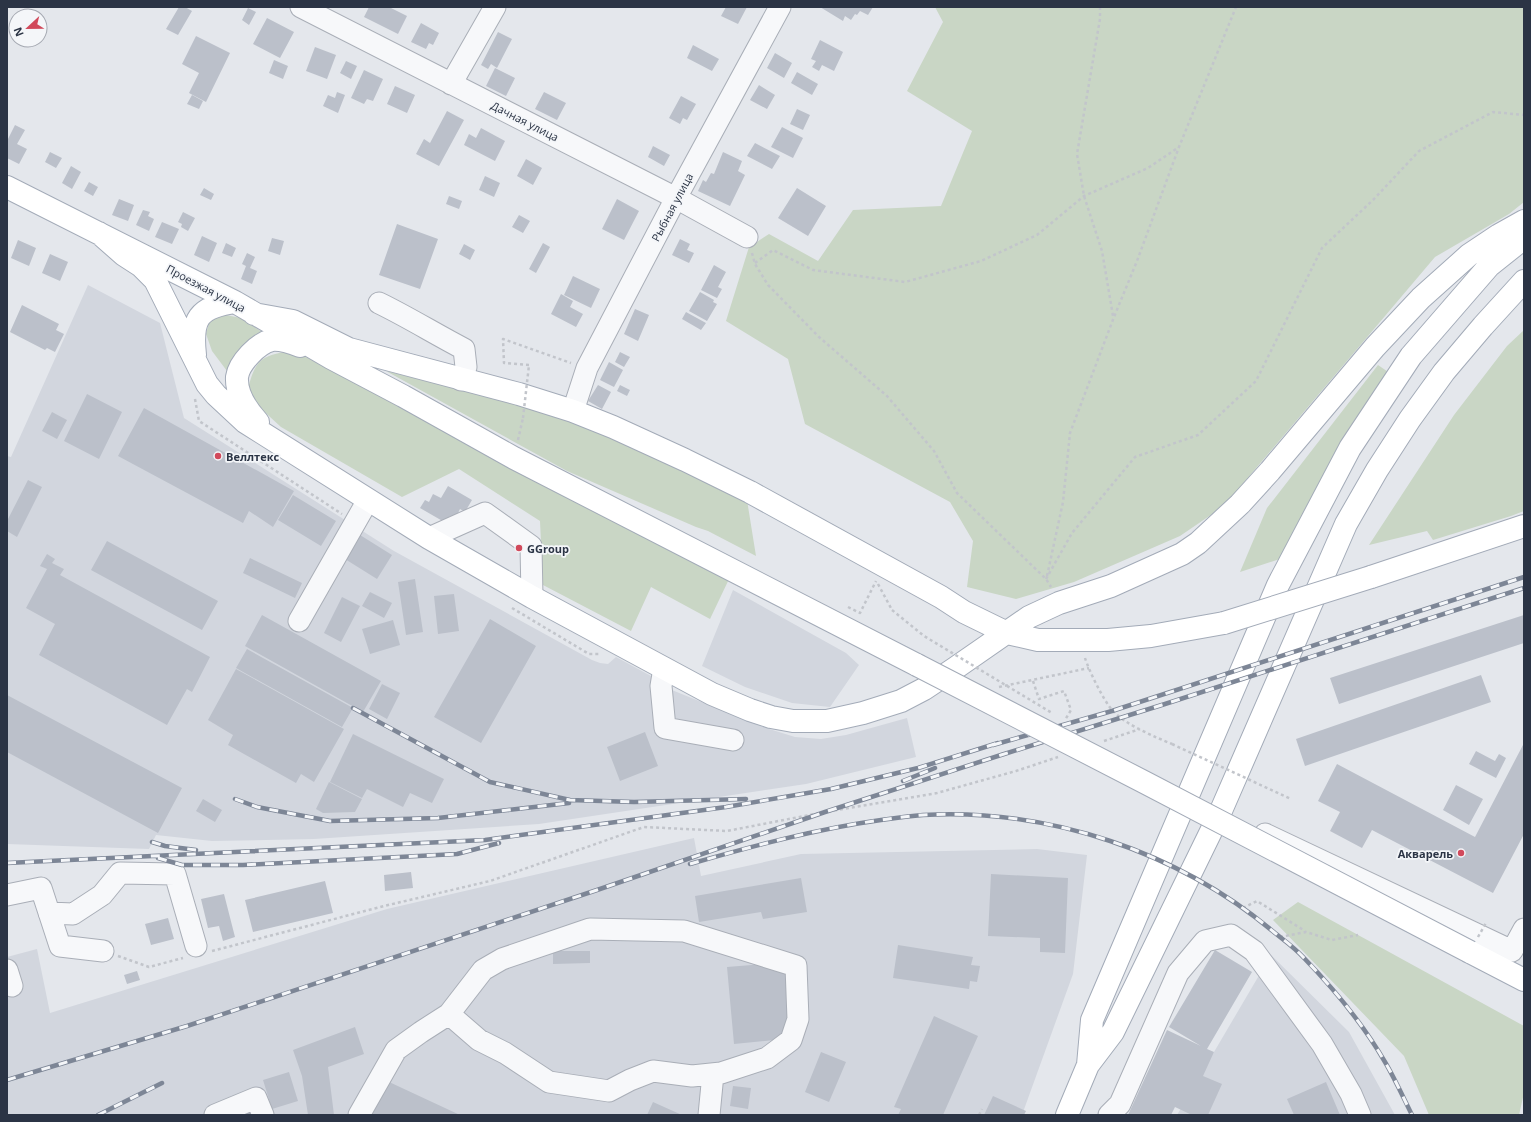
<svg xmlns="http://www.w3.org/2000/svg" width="1531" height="1122" font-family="'Open Sans',sans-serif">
  <rect width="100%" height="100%" fill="#e4e7ec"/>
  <!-- built -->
  <path fill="#d2d6de" d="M88,285L160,323L184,418L394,551L592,660L600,663L608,664L616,657L651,676L652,682L766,728L795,737L821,739L846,735L907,718L916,757L806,784L539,824L314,839L212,841L156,835L149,849L7,844V456L11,457Z
    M733,590L846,653L859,665L830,707L792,703L745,687L702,666Z
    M694,838L701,876L801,854L1037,849L1087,855L1073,974L1022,1115H7V957L37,949L50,1013L387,909Z
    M1271,955L1349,1032L1395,1115H1177Z"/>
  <!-- green -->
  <path fill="#c9d6c5" d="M935,7H1524V202L1509,214L1435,257L1224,506L1180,536L1074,582L1016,599L967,587L973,541L950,502L805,424L788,359L726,321L749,247L769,234L818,261L853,210L941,206L972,131L907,91L943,22Z
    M221,314L241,318L265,334L245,346L227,371L212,351L206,334L210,320Z
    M1524,330V511L1511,516L1433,540L1427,531L1369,545L1454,415L1507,346Z
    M291,351L315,361L730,577L710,619L651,587L631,631L543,585L540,521L459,469L402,497L281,427L258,406L248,389C255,360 262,355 291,351Z
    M1378,365L1394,376L1286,557L1240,572L1267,508Z
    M386,371L532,407L661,458L747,500L756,556L708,531L696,527L567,471Z
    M1298,902L1524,1026V1093L1519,1115H1429L1404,1056L1273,920Z"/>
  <!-- building -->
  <path fill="#bbc0ca" d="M179,7H185L192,11L178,35L166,29Z
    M369,7H389L407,16L398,34L364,17Z
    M726,7H747L738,24L721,16Z
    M820,7H873L868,15L860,11L857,15L855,14L851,20L845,16L843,21Z
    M248,8L256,12L249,25L242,20Z
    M267,18L294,32L280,58L253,44Z
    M421,23L439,33L433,45L429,43L426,49L411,42Z
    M498,32L512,39L497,68L491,64L488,69L481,65Z
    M196,36L230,53L206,102L189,93L199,73L182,64Z
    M820,40L843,52L834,71L822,65L819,71L812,67L816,61L811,59Z
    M693,45L719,59L712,71L687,58Z
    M315,47L336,55L327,79L306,71Z
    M775,53L792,63L784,78L767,68Z
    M274,60L288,66L283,79L269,73Z
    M346,61L357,66L351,79L340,73Z
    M495,68L515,78L506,96L486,86Z
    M364,70L383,79L373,101L367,99L364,104L351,98Z
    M797,72L818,84L812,95L791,83Z
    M759,85L775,95L767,109L750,100Z
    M395,86L415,95L407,113L387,104Z
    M337,92L345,95L338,113L323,106L328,95L335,98Z
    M544,92L566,103L557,120L535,109Z
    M192,95L203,101L199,109L187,104Z
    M681,96L696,104L687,120L683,118L680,124L669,118Z
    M797,109L810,115L803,130L790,124Z
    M447,111L464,120L439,166L416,154L424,139L430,143Z
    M15,125L25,130L17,144L27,149L19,164L7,158V141Z
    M782,127L803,138L793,158L771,147Z
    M481,128L505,141L495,161L464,145L469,134L476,138Z
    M755,143L780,156L772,169L747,156Z
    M653,146L670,155L664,166L648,157Z
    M50,152L62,158L56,168L45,162Z
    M723,152L742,161L738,171L745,175L730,206L698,191L703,180L706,182L711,173L714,174Z
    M526,159L542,168L533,185L517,176Z
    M71,166L81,172L72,189L62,183Z
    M485,176L500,183L494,197L479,190Z
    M89,182L98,187L93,196L84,191Z
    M204,188L214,194L211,200L200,195Z
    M797,188L826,206L808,236L778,218Z
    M449,196L462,201L459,209L446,204Z
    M119,199L134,205L128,221L112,215Z
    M617,199L639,211L624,240L602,229Z
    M143,210L150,212L148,216L154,219L149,231L136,225Z
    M183,212L195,218L188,231L181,227L182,224L178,222Z
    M519,215L530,221L523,233L512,227Z
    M162,222L179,229L172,244L155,237Z
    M397,224L438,239L420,289L379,275Z
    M202,236L217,243L209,262L194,255Z
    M272,238L284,241L280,255L268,251Z
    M680,239L690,244L687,250L694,253L689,263L672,255Z
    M18,240L36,248L29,266L11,258Z
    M226,243L236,248L232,257L222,253Z
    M543,243L550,247L536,273L529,269Z
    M464,244L475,250L470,260L459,254Z
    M247,253L255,257L250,268L257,271L252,284L241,279L246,266L242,264Z
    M50,254L68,262L60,281L42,273Z
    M714,265L726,272L718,287L722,289L717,298L701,290Z
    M573,276L600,289L591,308L564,295Z
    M700,292L714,300L713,302L717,304L707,321L689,311Z
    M561,294L573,301L570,307L583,314L576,327L551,314Z
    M22,305L59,324L56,330L64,334L55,352L47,348L45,350L10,332Z
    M635,309L649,315L638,341L624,334Z
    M686,312L706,323L701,330L682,319Z
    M620,352L630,357L624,367L615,362Z
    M609,362L623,370L614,387L600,380Z
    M598,385L611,392L602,409L588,401Z
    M620,385L630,390L627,396L617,391Z
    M87,394L122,412L99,459L64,441Z
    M144,408L294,491L273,527L249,511L243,523L118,456Z
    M52,412L67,420L57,439L42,431Z
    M28,480L42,487L17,537L7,531V521Z
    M448,486L472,500L465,512L460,509L455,519L450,516L446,523L420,508L425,500L429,502L433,494L441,498Z
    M293,495L336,521L321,546L278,520Z
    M360,535L392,555L377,579L345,559Z
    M107,541L218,601L202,630L91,570Z
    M47,554L55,559L52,563L64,569L60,575L210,657L192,692L187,689L167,725L39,655L55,624L26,608L47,569L40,566Z
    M250,558L302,583L295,598L243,573Z
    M415,579L423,632L406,635L398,582Z
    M370,592L392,603L384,618L362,606Z
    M454,594L459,631L438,634L434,596Z
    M342,597L360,606L341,642L324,633Z
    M262,615L381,681L363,712L245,646Z
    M1524,615V643L1339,704L1330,678Z
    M490,619L536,646L481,743L434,717Z
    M393,620L400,645L370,654L362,629Z
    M247,649L353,708L342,727L236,668Z
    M236,669L344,729L314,782L301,774L296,783L228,745L233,735L208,720Z
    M1481,675L1491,702L1305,766L1296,739Z
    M382,684L400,693L387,719L369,709Z
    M7,695L182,788L158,833L7,752Z
    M645,732L658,766L620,781L607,747Z
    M353,734L444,779L432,803L410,793L403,807L367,789L362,798L330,782Z
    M1524,743V834L1493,893L1372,830L1362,848L1330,831L1340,812L1318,801L1337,764L1475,837Z
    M1476,751L1495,761L1499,754L1506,758L1496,778L1469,764Z
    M329,782L362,799L355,812L323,813L316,809Z
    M1456,785L1483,799L1469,825L1443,810Z
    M203,799L222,810L215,822L196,811Z
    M411,872L413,888L385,891L384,875Z
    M991,874L1068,878L1065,953L1040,952V938L988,936Z
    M801,878L807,912L763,919L761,912L699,922L695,896Z
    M325,881L333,913L253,932L245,900Z
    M224,894L235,937L223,941L219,926L208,928L201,899Z
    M168,918L174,939L151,945L145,924Z
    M898,945L973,957L971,965L980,966L977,982L970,981L969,989L893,978Z
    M1215,950L1252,972L1207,1049L1214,1052L1203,1076L1222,1084L1208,1115H1192L1175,1107L1171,1115H1128L1167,1030L1201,1046L1169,1027Z
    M553,951H590V963L553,964Z
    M788,962L793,1020L775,1040L734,1044L727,967Z
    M137,971L140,980L127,984L124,975Z
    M934,1016L978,1036L943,1115H898L901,1109L894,1107Z
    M355,1027L364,1054L328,1067L334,1115H308L302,1076L293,1050Z
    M821,1052L846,1062L829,1102L805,1092Z
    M289,1072L298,1101L272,1109L263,1080Z
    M387,1081L460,1115H371Z
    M1326,1082L1340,1115H1294L1287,1099Z
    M733,1086L751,1088L748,1109L730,1106Z
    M993,1096L1026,1111L1024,1115H984Z
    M653,1102L682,1115H647Z"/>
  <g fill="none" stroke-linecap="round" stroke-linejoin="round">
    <defs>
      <path id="minor" d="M301,7L676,198L747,237
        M451,84L495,7
        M379,303C408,317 435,334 464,349L466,367L461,380
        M573,411L587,368L676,198L780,7
        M429,538L485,513L531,546L532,597
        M299,621L368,500
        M664,668L661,686L665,728L733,740
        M1265,834L1512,951L1524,929
        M7,895L41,888L60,946L103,951
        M49,913L73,914L102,895L120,873L175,874L196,946
        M7,970L12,986
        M215,1115L256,1098L263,1115
        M359,1115L396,1050L421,1032L449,1014L483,970L502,959L590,929L684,931L796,966L798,1019L791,1040L767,1058L721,1073L692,1076L653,1071L630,1080L609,1091L549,1082L505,1053L479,1040L449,1014
        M709,1115L713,1074
        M1109,1115L1120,1104L1178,973L1205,941L1231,935L1254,951L1322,1044L1351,1094L1360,1115"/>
      <path id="major" d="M7,187L235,302L331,358L403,396L514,458L917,665
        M99,233L124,255L141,266L155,280L207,384L216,395L245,422L429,538L532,597L712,694L750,710L771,717L793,721H827L863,713L901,701L924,689L954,669L1029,617L1059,603L1111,586L1182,554L1198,543L1240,504L1270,471L1375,347L1421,298L1469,255L1499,235L1524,221
        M254,314L293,321L349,349L519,394L573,411L613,427L685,460L750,492L941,597L964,612L1007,633L1038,640H1108L1151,636L1224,623
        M195,355C191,319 198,307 235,302
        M258,422C247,410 236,393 237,377C239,363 258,343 272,340C281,339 292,343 300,346
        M1371,577L1524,526
        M1470,952L1524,980
        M1088,1065L1113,1032L1220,813L1346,524L1377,470L1410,419L1444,372L1483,326L1524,281
        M1067,1115L1088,1065L1092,1020L1278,585L1350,448L1411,356L1489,266L1524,238"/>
    </defs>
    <!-- minor casing -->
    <use href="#minor" stroke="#a9aeb7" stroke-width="23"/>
    <!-- major casing -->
    <use href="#major" stroke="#a3abb8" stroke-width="24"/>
    <!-- path -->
    <path stroke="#c2c5cb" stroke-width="2.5" stroke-dasharray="3 3" stroke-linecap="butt" d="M1100,7V19L1077,154L1084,196L1102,251L1113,316
      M752,253L755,264L768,285L819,337L887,396L934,451L957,493L1046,579L1051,587
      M755,263L773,250L813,270L905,282L981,261L1037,235L1084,196L1148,168L1179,147
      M529,365L504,363L503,339L571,363
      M195,399L199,421L342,514
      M518,440L523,418
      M1047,576L1063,502L1070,433L1114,317L1137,261L1179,147L1236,7
      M1046,579L1072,533L1135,457L1198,435L1256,381L1322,248L1374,199L1419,151L1493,112L1524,115
      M878,584L892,610
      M848,607L860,613L876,581
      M512,608L589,654H599
      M1085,658C1089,671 1104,701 1112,710C1124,724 1155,737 1172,744
      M1033,681L1039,699L1064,691L1071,710L1065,720
      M999,687L1089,668
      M1104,741L1140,729
      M1243,908L1257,901L1305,931
      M1280,937L1306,932L1332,940L1358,935
      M212,951L384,906L490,881L644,827L727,831L825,812L937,793L1016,771L1058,757
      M118,956L149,967L183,958
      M979,1115L982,1109"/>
    <!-- minor -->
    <use href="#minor" stroke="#f7f8fa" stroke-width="21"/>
    <!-- major -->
    <use href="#major" stroke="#fff" stroke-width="22"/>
    <defs>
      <path id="rail" d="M353,708L490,782L570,800L634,802L746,799
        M993,745L1112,711L1524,577
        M903,781L935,768
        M235,799L257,807L330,821L438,818L569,803
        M152,842L165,846L196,850
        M158,858L182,865H243L457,854L499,843
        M7,863L485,840L726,807L831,789L918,768L998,743
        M690,864C753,846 816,829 881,820C895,818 909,816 923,815C1049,808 1179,852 1275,933C1285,941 1295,948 1304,958C1334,989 1363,1024 1385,1062C1395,1079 1403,1097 1412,1115
        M7,1080L187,1026L597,890L825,812L1001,755L1165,704L1524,588
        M98,1115L162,1083"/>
    </defs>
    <!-- rail casing -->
    <use href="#rail" stroke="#7d8696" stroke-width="4.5"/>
    <!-- rail -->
    <use href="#rail" stroke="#f4f6f9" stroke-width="3" stroke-dasharray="9" stroke-linecap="butt"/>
    <defs>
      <path id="major-bridge" d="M1224,623L1371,577
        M917,665L1144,782L1470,952"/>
    </defs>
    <!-- major-bridge casing -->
    <use href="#major-bridge" stroke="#a3abb8" stroke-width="24" stroke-linecap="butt"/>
    <!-- path-bridge -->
    <path stroke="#c2c5cb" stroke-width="2.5" stroke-dasharray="3 3" stroke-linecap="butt" d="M523,418L529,365
      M892,610L924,636L1052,713
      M1172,744L1291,799
      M1478,937L1486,923"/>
    <!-- major-bridge -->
    <use href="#major-bridge" stroke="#fff" stroke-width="22"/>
  </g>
  <!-- markers -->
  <g fill="#d1495b" stroke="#f4f6f9" stroke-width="1.5">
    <circle cx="218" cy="456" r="4"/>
    <circle cx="519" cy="548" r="4"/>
    <circle cx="1461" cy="853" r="4"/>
  </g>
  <g text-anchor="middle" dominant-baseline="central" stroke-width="3.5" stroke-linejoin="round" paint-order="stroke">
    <!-- street labels -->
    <g font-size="11" fill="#2b3445" stroke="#f4f6f9">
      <text transform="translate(525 121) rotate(27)">Дачная улица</text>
      <text transform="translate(672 207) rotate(-62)">Рыбная улица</text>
      <text transform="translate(206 288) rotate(28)">Проезжая улица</text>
    </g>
    <!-- poi labels -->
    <g font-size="11" font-weight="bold" fill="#2b3445" stroke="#f4f6f9" text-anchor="start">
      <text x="226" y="456">Веллтекс</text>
      <text x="527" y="548">GGroup</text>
      <text x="1453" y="853" text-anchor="end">Акварель</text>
    </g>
  </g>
  <!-- border -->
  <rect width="1531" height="1122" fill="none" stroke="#2b3445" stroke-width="16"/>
  <!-- north arrow -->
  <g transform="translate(28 28) rotate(248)"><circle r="19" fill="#f4f6f9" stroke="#a4a8b1"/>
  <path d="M0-3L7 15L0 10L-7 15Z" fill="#d1495b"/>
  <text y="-6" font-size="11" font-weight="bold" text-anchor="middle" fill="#2b3445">N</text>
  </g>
</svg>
